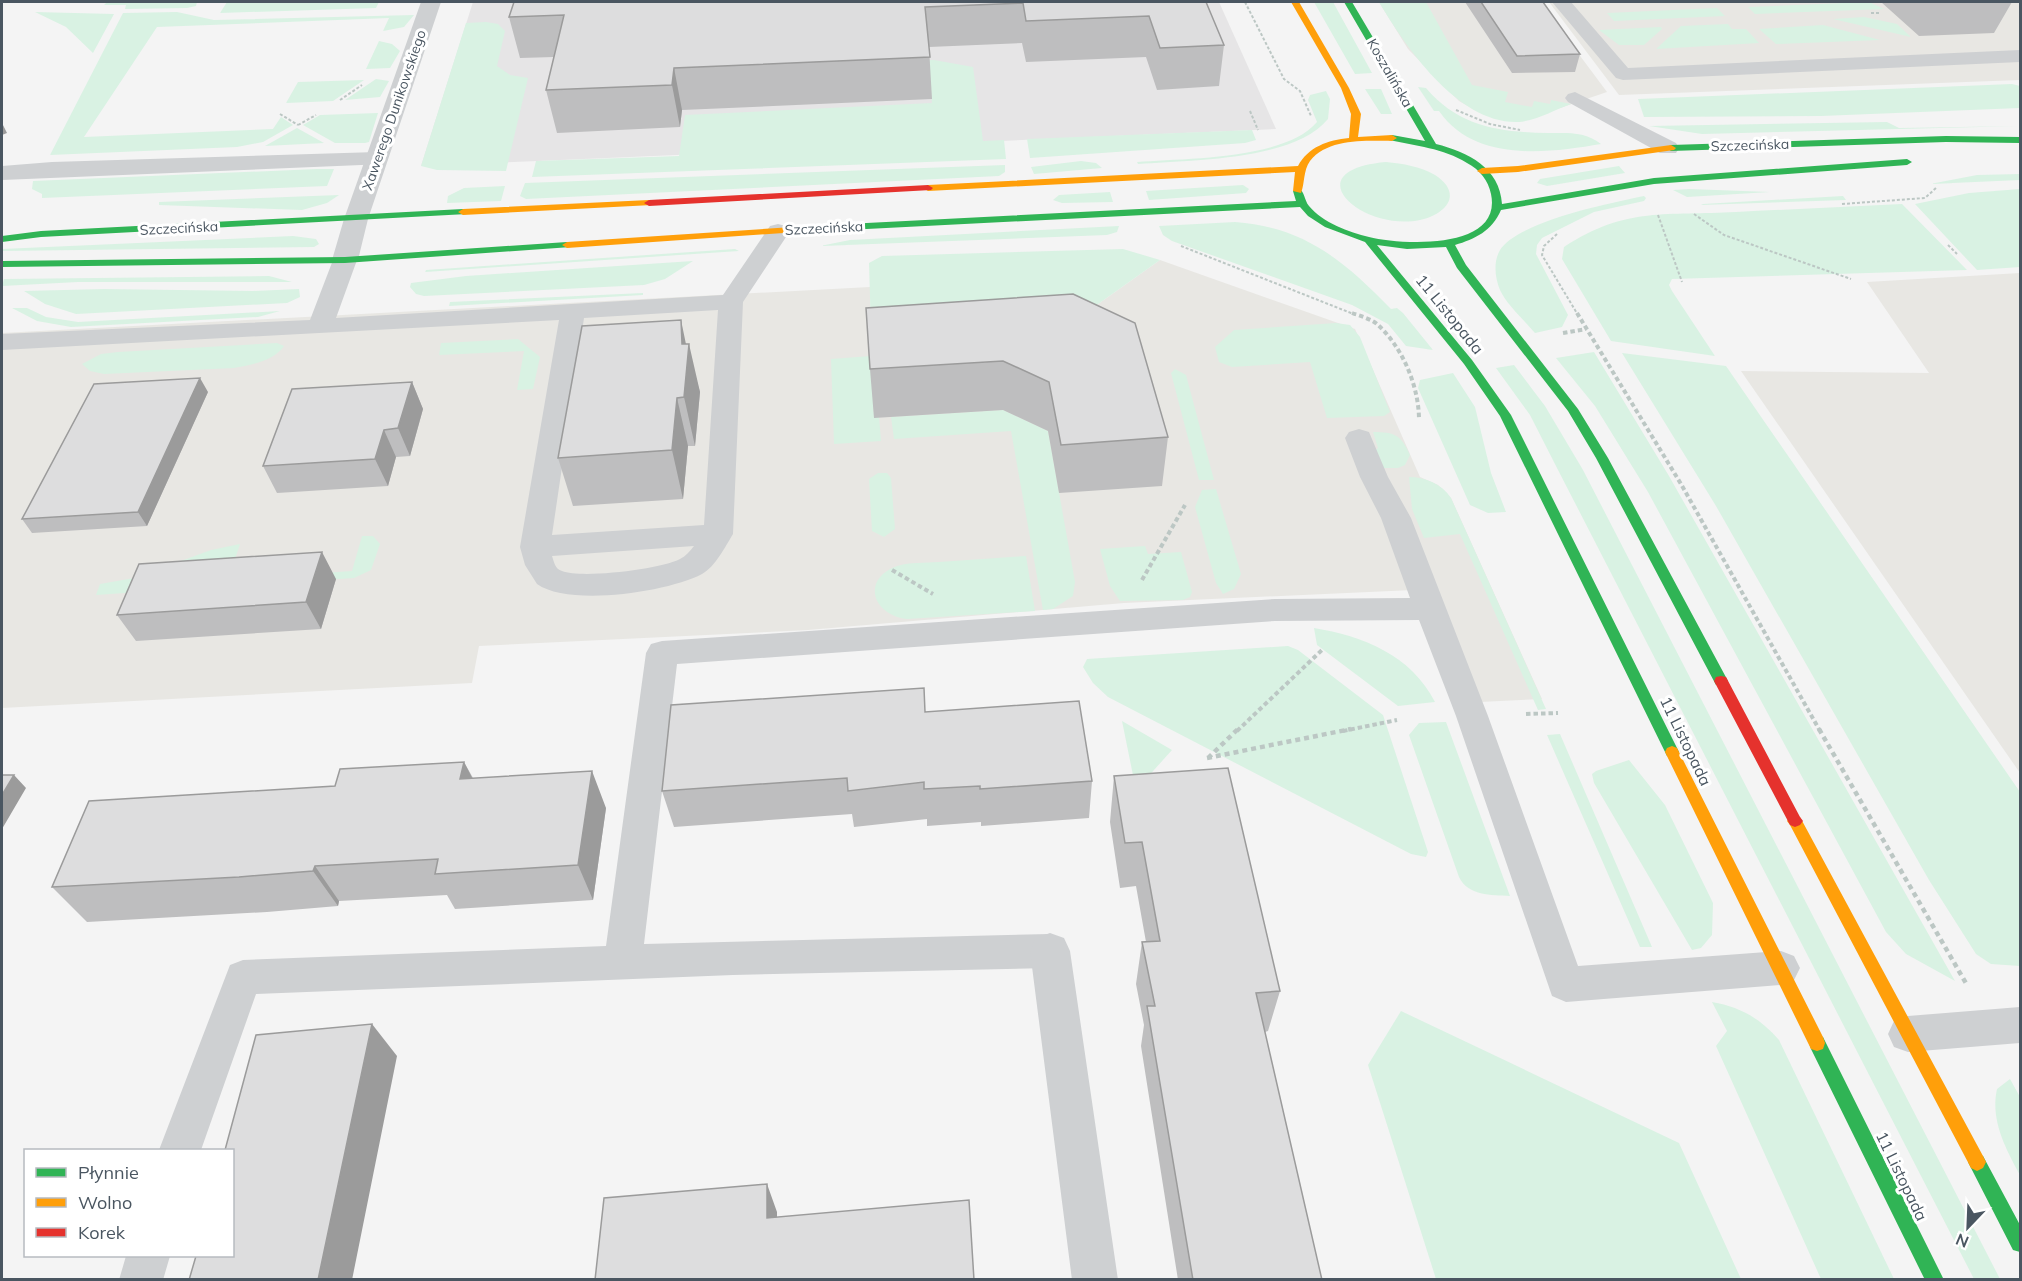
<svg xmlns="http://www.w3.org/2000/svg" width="2022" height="1281" font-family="Mulish,sans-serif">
  <rect width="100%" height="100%" fill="#f4f4f4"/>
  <!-- commercial -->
  <path fill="#e8e7e3" d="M1379,2H1540L1607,92L1519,122L1475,110L1459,101L1408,49Z
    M1549,2H2020V80L1619,95Z
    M1160,260L1355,329L1420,477L1438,485L1451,498L1542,699L1480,702L1435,589L1124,603L808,630L479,646L472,683L2,708V333L870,287L871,331L1077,319Z
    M2020,273V773L1741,371L1929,373L1867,282Z"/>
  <!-- education -->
  <path fill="#e6e5e6" d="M473,2H1219L1276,129L421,166Z"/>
  <!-- green -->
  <path fill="#d9f2e3" d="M107,2H205H197L196,6L187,8L125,9L126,5H104Z
    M227,2H379L376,8L220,13Z
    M1314,2H1333L1372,73L1355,74Z
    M1379,2H1426L1472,85L1508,92L1505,102L1532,107L1534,101L1550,104L1551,100L1571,104C1554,110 1536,121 1518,122C1458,124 1405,46 1379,2Z
    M1869,2L1884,9L1755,14L1748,7Z
    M1717,8L1725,16L1614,21L1607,13Z
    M35,12L114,14L93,53L66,27Z
    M177,12L214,20L414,15L404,27L383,31L389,18L157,27L84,137L273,129L281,117L293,125L263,142L237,147L50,155L123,13Z
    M1864,17L1897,24L1911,37L1833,19Z
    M486,22L498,24L505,31L497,66L510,75L528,78L506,171L437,170L421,166L466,23Z
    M1728,24L1732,29H1746L1759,43L1656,49L1681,26Z
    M1823,25L1880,40L1776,44L1759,29Z
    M1661,27L1662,29L1644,45H1619L1599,30Z
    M379,41L392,44L400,51L390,68L366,69Z
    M934,60L973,67L983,141L1004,140L1006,159L532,177L536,161L679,156L685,115L932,103L929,74L699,69Z
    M376,79L389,81L380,97L345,100Z
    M364,80L333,101L286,103L298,82Z
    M2012,84L2020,86V108L1821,116L1644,117L1638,99Z
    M1418,87L1426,88C1459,127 1499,132 1548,133C1567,133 1585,131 1601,144C1548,153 1475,163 1439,111H1434Z
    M1365,89H1381L1392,114H1381Z
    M1326,91L1330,99L1328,119C1294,161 1188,160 1138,164L1137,162C1184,158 1285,160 1317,122L1308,100L1310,95Z
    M378,113L369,142L365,143H335L303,125L320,115Z
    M1887,122L1899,128L2020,126L1702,134L1649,126Z
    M297,128L324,143L265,146Z
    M1252,130L1256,140L1245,143L1030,158L1027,139Z
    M1081,161L1096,163L1102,168L1034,174L1031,167Z
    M1386,162C1403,164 1420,166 1435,175C1464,194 1446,214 1420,220C1361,232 1293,170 1386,162Z
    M1005,165V172L999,176L526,199L520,196L525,183Z
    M1619,166L1625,173L1547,186L1537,183L1540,179Z
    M317,169H334L327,186L42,198V194L32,189L33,181Z
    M2020,174V180L1930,184L1977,175Z
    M1243,185L1249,189L1246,193L1149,200L1146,191Z
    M505,186L501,201L447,203L448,196L464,188Z
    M1689,189L1770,192L1687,197L1673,190Z
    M2020,189V267L1977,270L1915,204L1969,193Z
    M1110,192L1113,202L1062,203L1053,200L1059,195Z
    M339,195L327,203L302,210L159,205V202Z
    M1644,196L1646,198L1644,201L1594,212L1542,238L1537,245L1536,254L1568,315L1562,327L1535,333C1524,320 1507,305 1500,290C1495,278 1493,262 1500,250C1519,221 1611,203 1644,196Z
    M1843,196L1846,200L1701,205L1703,204Z
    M1902,204L1967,270L1672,279L1669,285L1672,291L1715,356L1611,341L1562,259L1564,247C1626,206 1668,216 1736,212C1792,209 1847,207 1902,204Z
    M1235,222C1305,227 1344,261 1391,309L1397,308L1403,313L1433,350L1406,346L1388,324L1352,305L1172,241L1163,235L1159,226Z
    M1119,226L1117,232L1107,235L820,246L850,240Z
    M293,236L316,239L319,244L314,247L2,251V249Z
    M735,249L739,251L425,272L426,270Z
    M1123,249L1160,260L1077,319L871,332L869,263L882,256Z
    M693,261L665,279L644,285L424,296L416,294L410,287L411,283L466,276Z
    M269,276L292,282H78L2,286L4,279Z
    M104,289L253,291L299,289L300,297L287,303L76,314L45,304L24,291Z
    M643,293V295L449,306L450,302Z
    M12,308H27L46,317L78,322L280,311L258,317L71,327L37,321Z
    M1336,323L1350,325L1360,337L1390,412L1384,416L1327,418L1310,362L1232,367L1219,362L1215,347L1234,330Z
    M518,339L540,357L533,389L517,390L524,351L439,355L441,343Z
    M277,343L284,346C274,361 251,365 234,368L104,374L90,371L82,364L101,354L118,352Z
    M1594,352L1669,476L1955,981L1906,954L1886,932L1648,492L1595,406L1556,358Z
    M1622,353L1726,366L2020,792V966L1991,964L1976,954L1929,880L1716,506Z
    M871,356L874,417H879L881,441L834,444L831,359Z
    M1514,365L1545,406L1583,470L2000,1279H1974L1557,468L1530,415L1496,368Z
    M1175,369L1186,375L1214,480H1199L1171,373Z
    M1453,373L1475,407L1491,473L1506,512L1488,513L1470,505L1418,388L1420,380Z
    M1003,410L1048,431L1075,582L1073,596L1053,609L1043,610L1011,431L894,439L891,417Z
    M1373,432C1395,432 1401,435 1410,455L1405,465L1398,468H1381L1373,452L1378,448Z
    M878,473H887L891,478L895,529L884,537L872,531L869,479Z
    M1409,477C1425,477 1442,484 1451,498L1546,709L1538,710L1460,534L1424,538L1412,509Z
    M1216,489L1241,574L1234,589L1223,594L1216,583L1195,507L1202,490Z
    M362,536H373L380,544L371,570L354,578L192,589L170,586L181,561L211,550L240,544L228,580L352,571Z
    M1145,546L1148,554L1181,552L1192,592L1190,597L1183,600L1120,601L1110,586L1100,549Z
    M1026,556L1035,611L907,619C872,615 861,579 897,566C910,562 925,563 939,562C968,560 997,558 1026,556Z
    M140,577L153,591L96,595L100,584Z
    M1314,628C1363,636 1411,655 1435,702L1398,706L1317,645Z
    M1288,646L1298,650L1383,715L1428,852L1426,857L1411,854L1108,697L1093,683L1083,667L1087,659Z
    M1122,721L1172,750L1136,790Z
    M1446,722L1510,896C1491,895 1468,896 1459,877L1409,735L1419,723Z
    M1560,734L1652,947H1640L1547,735Z
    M1629,760L1665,805L1713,903L1712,935L1701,948L1692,950L1594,783L1592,774L1596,771Z
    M1712,1002C1740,1007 1760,1018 1779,1040L1894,1279H1821L1716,1046L1727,1031Z
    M1401,1011L1679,1143L1741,1279H1436L1368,1065Z
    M2010,1079L2020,1097V1175C2006,1149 1990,1120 1997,1089Z"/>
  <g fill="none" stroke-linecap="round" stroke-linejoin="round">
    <!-- path-far2 -->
    <path stroke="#bcc7c4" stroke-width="2" stroke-dasharray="3 2" stroke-linecap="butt" d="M1245,2L1284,79L1300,91L1311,116
      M1871,13H1881
      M340,100L362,85
      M1456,110L1490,124L1520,130
      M1250,111L1258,130
      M280,114L298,125
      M298,125L316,115
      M1842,204L1925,198L1936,188
      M1694,214L1724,235L1851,279
      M1658,215L1682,282
      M1557,234L1544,246L1542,255L1578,315
      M1948,245L1957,254
      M1181,246L1356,315"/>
    <!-- path-far1 -->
    <path stroke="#bcc7c4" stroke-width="4" stroke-dasharray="4.5 3" stroke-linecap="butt" d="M1352,313C1360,316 1372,319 1378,325C1403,348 1419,387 1419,420
      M1577,313L1681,484L1820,731
      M1563,333L1586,329
      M892,570L933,594
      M1142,580L1185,505
      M1526,714L1558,713
      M1237,731L1322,650
      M1343,731L1397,720"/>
    <!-- path -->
    <path stroke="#bcc7c4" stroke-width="4.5" stroke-dasharray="5 4" stroke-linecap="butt" d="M1819,729L1967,985
      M1207,758L1351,729
      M1208,758L1238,729"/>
    <!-- lane -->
    <path fill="#ced0d2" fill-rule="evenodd" d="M1552,2H1571L1628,68L2020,50V62L1623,80L1616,78Z
      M1575,92L1676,143L1679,148L1676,153H1660L1568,102L1565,98L1568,94Z
      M377,152L385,154L388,159L385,164L2,180V166L52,162Z
      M778,224L786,226L790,231L743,302L733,534C725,547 715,567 702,574C668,592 569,607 537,584L525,565L520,547L559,320L2,350V334L310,320L333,260L336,255L345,253L354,255L357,260L336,318L723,295L770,226ZM718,310L704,525L552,535L584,318ZM694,546C690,551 686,556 680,559C661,569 582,579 562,571C555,569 554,562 552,556Z
      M1359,429L1369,432L1388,477L1411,518L1488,716L1578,966L1781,951L1794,956L1800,968L1794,980L1781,985L1566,1002L1552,996L1456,716L1419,620L1275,621L677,664L644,944L1050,934L1063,939L1069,951L1063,963L1050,968L733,975L256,994L201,1150H159L230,965L243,960L606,946L646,653L651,644L662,641L1275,599L1410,598L1381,518L1360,477L1345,438L1349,432Z
      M2020,1007V1043L1908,1052L1894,1047L1888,1034L1894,1021L1908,1016Z
      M126,1256H170L163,1280H119Z"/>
    <!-- street -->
    <path fill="#ced0d2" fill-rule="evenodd" d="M421,2H441L368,219L358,260L354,265L345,268L336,265L332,260L344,219Z
      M1050,933L1064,938L1070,951L1118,1280H1072L1030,951L1036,938Z"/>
    <!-- fast -->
    <path fill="#30b455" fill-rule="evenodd" d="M1344,2H1352L1436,144C1468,152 1500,168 1502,204L1654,178L1907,159L1912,162L1907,165L1654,184L1501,210C1492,231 1475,239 1455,245L1466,265L1578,409L1608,458L1728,681L1726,685H1716L1596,458L1568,411L1457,268L1446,247L1407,249L1377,245L1472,360L1511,415L1679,752L1677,756L1672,758L1667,756L1500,416L1464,364L1365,242L1325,227L1308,216L1300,207L808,232L803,229L808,226L1296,201L1293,191L1298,188C1305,191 1304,200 1309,206C1323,223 1349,232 1369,237C1401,245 1503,251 1491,194C1488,180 1480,170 1467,163C1443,148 1416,146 1389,140V136L1392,135L1425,141Z
      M1946,136L2020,137V143L1946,142L1671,151L1666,148L1671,145Z
      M463,209L468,212L467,214L41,237L2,242V236L41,231Z
      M567,242L572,245L571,247L345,263L2,267V261L345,257Z
      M1817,1035L1823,1037L1944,1280H1925L1811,1049L1809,1043L1811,1037Z
      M1977,1153L1983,1156L2020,1225V1252L2013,1250L1971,1168L1968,1162L1971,1156Z"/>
    <!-- slow -->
    <path fill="#ff9f0a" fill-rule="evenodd" d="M1291,2H1299L1349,88L1361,114L1358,137L1392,135L1397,138L1392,141C1367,141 1328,138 1310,161C1303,171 1305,183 1301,193L1293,191L1295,172L928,191L923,188L928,185L1298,166C1308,147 1328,140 1349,138L1351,114L1341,88Z
      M1671,145L1676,148L1674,150L1518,172L1482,174L1477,171L1482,168L1518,166Z
      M649,200L654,203L652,205L463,215L458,212L463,209Z
      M808,226L813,229L812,231L567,248L562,245L567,242Z
      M1672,746L1677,748L1823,1037L1825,1043L1823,1049L1817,1051L1811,1049L1665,752L1667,748Z
      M1795,815L1800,817L1983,1156L1986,1162L1983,1168L1977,1171L1971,1168L1790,825L1787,821L1790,817Z"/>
    <!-- jam -->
    <path fill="#e5322d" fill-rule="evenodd" d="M928,185L933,188L931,190L649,206L644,203L649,200Z
      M1721,676L1726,677L1800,817L1803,821L1800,825L1795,827L1790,825L1714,681L1716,677Z"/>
  </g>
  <!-- wall -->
  <path fill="#bebebf" d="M514,2H1206L1224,45L1219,86L1157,90L1146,57L1026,62L1022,43L929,47L932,99L682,110L680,127L557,133L546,90L554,57L520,58L509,17Z
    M1465,2H1543L1580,54L1575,72L1512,73Z
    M1881,2H2012L1994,33L1919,36Z
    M1073,294L1168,437L1162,486L1059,493L1048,431L1003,410L874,418L870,369Z
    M686,344L700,392L695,446H688L683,499L573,506L558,458Z
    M412,382L423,409L410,456L396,457L388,486L277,493L263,466Z
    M208,392L147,526L32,533L22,519Z
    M336,579L321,629L136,641L117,615Z
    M925,712L1092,781L1089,818L981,826V822L927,826V819L854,827L852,814L674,827L662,791Z
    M464,762L473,778L606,808L593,900L455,909L447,895L339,901L338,906L267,912L87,922L52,887L335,786Z
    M1114,776L1280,991L1268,1031L1265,1032L1322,1280H1178L1141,1046L1144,1025L1136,984L1142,942H1146L1136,886L1120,888L1110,822Z"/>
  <!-- shaded-wall -->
  <path fill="#9b9b9b" d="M674,68L682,110L680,127L672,85Z
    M2,123L7,133L2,135Z
    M681,320L688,354L689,344L700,392L695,446L684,397Z
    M200,378L208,392L147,526L138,512Z
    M412,382L423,409L410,456L398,428Z
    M677,398L688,446L683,499L672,450Z
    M384,430L396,457L388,486L375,459Z
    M322,552L336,579L321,629L306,602Z
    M464,762L483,799L460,779Z
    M592,771L606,808L593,900L578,865Z
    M14,775L26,788L2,829V795Z
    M315,866L339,901L338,906L313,871Z
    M372,1024L397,1056L352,1280H318Z
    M767,1184L777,1212V1245L767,1218Z"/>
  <!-- building -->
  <path fill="#ddddde" stroke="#9b9b9b" stroke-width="1.5" d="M514,2H1206L1224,45L1160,48L1149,16L1026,21L1023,3L925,7L930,57L674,68L672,85L546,90L564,15L509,17Z
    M1481,2H1543L1580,54L1517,56Z
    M1073,294L1135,323L1168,437L1061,445L1049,382L1003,361L870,369L866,308Z
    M681,320L682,344H689L684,397L677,398L672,450L558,458L582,326Z
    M200,378L138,512L22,519L94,384Z
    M412,382L398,428L384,430L375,459L263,466L292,389Z
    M322,552L306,602L117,615L139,564Z
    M924,688L925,712L1079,701L1092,781L980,789V786L924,789V782L848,791L847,778L662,791L671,705Z
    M464,762L460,779L592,771L578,865L435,874L438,859L315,866L313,871L239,877L52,887L89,801L335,786L340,769Z
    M1228,768L1280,991L1256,993L1322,1280H1193L1147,1006H1155L1142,942L1160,941L1142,842L1125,843L1114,776Z
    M2,775H14L2,795Z
    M372,1024L318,1280H189L196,1256H232V1150H225L256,1035Z
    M767,1184V1218L969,1200L974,1280H595L604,1198Z"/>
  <g text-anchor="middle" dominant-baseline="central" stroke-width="6" stroke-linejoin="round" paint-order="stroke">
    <!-- far-street labels -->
    <g font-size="14" fill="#4a5661" stroke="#fff">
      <text transform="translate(1390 73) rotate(60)">Koszalińska</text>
      <text transform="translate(394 110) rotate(-71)">Xawerego Dunikowskiego</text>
      <text transform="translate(1750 145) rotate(-2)">Szczecińska</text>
      <text transform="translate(179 228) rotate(-3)">Szczecińska</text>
      <text transform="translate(824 228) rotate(-3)">Szczecińska</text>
    </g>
    <!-- street labels -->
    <g font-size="16" fill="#4a5661" stroke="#fff">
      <text transform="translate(1450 314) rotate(51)">11 Listopada</text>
      <text transform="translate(1686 741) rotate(64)">11 Listopada</text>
      <text transform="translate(1902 1176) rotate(64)">11 Listopada</text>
    </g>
  </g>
  <!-- border -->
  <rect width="2022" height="1281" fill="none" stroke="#4a5661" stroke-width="6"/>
  <!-- legend -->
  <rect x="24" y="1149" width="210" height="108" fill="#ffffff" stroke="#b7bbc0" stroke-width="1.5"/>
  <rect x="36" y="1168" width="30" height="9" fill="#30b455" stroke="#b7bbc0" stroke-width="1.5"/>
  <text x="78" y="1179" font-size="18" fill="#4a5661">Płynnie</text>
  <rect x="36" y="1198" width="30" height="9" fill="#ff9f0a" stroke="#b7bbc0" stroke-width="1.5"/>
  <text x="78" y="1209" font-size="18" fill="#4a5661">Wolno</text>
  <rect x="36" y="1228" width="30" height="9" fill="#e5322d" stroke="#b7bbc0" stroke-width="1.5"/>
  <text x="78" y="1239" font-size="18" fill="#4a5661">Korek</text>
  <!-- north arrow -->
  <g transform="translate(1968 1227) rotate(203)" stroke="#ffffff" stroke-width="4.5" paint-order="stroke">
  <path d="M0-4.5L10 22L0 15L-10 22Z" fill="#4a5661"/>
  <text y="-9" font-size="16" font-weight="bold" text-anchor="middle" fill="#4a5661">N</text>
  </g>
</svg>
